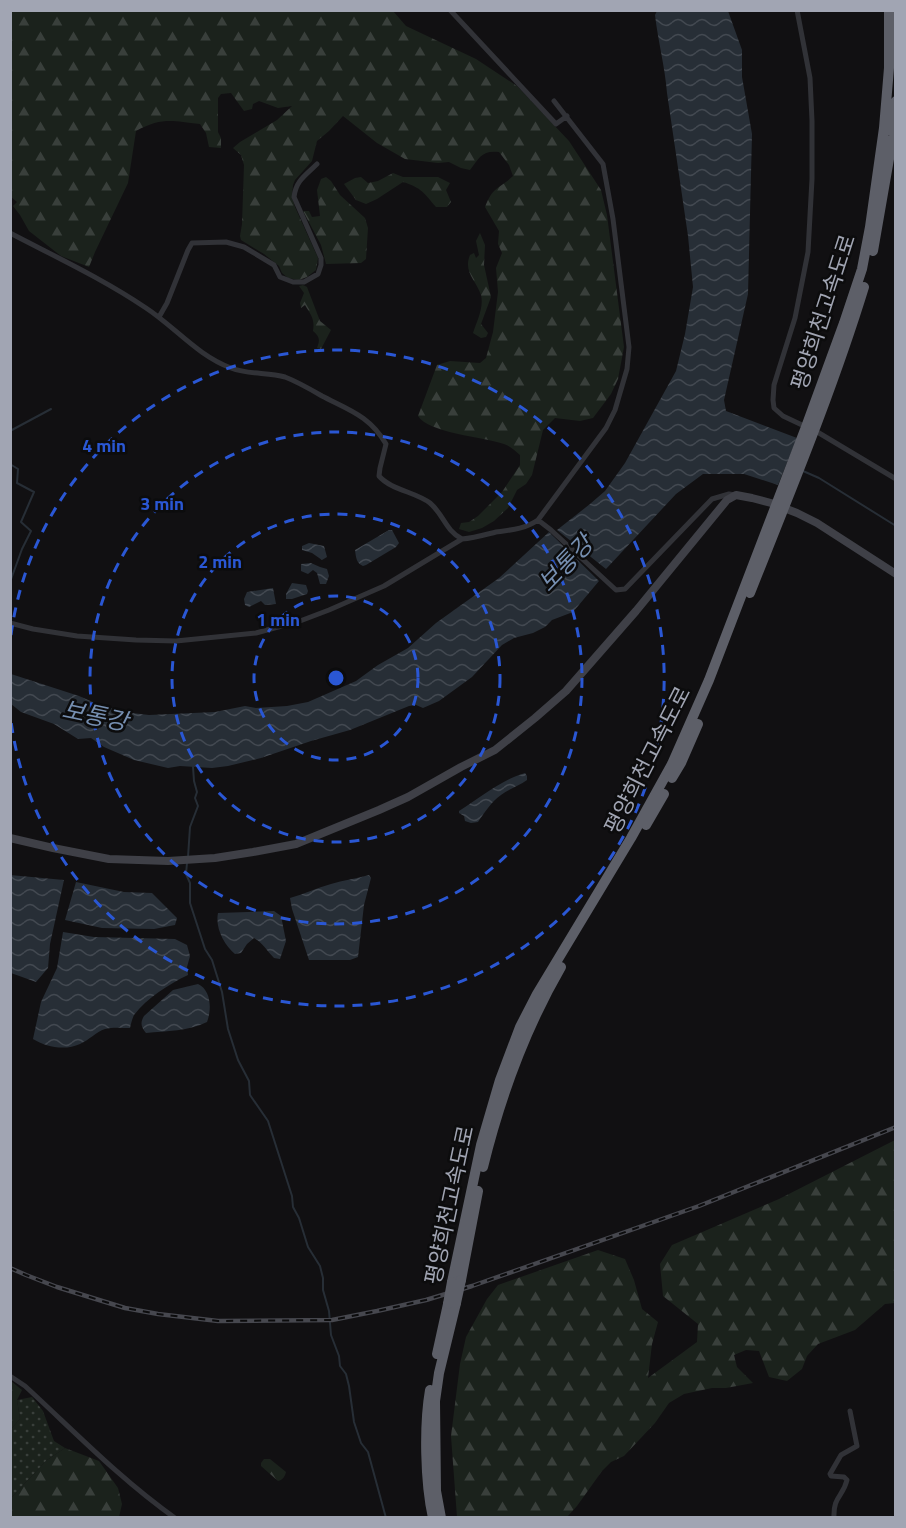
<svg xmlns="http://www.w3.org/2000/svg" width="906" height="1528" font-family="'Titillium Web','Noto Sans KR',sans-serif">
  <defs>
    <pattern id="grass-dots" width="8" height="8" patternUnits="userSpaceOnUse" patternTransform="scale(1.5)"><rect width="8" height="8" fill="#1b221c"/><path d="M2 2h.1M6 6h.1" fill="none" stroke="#393f3b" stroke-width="1.8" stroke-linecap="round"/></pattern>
    <pattern id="forest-firs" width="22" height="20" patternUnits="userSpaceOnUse" patternTransform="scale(1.5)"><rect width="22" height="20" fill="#1b221c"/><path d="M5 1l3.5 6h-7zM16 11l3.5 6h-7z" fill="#393f3b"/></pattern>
    <pattern id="water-waves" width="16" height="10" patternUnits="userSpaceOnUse" patternTransform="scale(1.5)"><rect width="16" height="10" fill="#272e36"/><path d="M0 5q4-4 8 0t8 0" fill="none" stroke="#434951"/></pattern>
  </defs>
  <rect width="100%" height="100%" fill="#111012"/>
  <!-- grass -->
  <path fill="url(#grass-dots)" d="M32,1397L43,1411L54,1441L65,1448L47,1460L11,1498V1429L20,1419L17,1400Z"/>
  <!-- forest -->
  <path fill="url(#forest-firs)" d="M10,11H393L406,26L476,59L517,86L569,141L601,190L607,215L624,347L618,379L611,394L593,418L580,421L555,418L543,430L532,475L526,484L517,490L508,508L494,521L482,528L469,532L459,529L461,523L469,522L478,516L502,492L520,465V455C515,451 510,446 504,444C484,437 428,433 418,416L437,365L450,361L480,363L486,358L493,332L498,292L496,268L502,253L498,244L499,231L485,207C493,186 498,190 513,176L509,165L499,152C482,150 479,158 470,170L461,168L449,162L438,163L405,159L377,143L343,116L329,131L317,141L312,161L295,180L293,185L292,197L295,207L318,258L316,270L307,277L299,280L288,278L282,273L279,266L264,254L241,240L240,236L242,224L244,165L241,155L233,148L240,142L277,120L292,106L278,108L259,101L253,104L252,109L244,111L231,93L221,94L218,98V132L221,138V148L209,147L206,133L200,124C172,121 162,117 136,131L128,183L95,252L89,267L61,256L29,231L20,215L13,206L17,202L10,196Z
    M393,173L403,177H438L450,183L446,190L451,202L447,207H436C424,193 422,188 403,182L377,199L366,204L356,200L344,184L355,178L361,177L368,183L378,181Z
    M326,177L331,181L340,195L365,218L368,228L366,259L361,263L326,264L321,245L303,211H309L312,217L320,216L317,190L321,179Z
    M480,233L485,245L484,265L491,297L481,324L488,333L486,337L481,338L473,333C477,321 484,308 481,295C476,280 463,272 470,255L474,253L476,258L479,255L476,241Z
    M303,285L307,287L320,321L331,330L321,349L317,348C320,340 320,337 313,331C315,319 311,315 305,305L301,308L300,303L304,293L299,286Z
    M895,1140V1303L885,1304L855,1330L818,1344L807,1356L802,1369L787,1381L769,1377L759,1351L746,1350L734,1355L737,1367L753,1383L726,1388H712L684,1394L669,1403L655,1423L624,1456L611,1462L602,1471L577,1506L567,1517H457L451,1436L460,1364L466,1337L487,1299L498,1285L598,1250L625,1259L634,1280L642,1309L658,1322L652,1344L648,1378L697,1342L698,1324L663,1296L660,1264L672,1245L779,1199Z
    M11,1381L22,1390L17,1400L20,1419L11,1429Z
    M65,1448L99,1461L118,1488L122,1504L119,1517H11V1498L47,1460Z
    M264,1459H270L286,1472C285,1476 283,1480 278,1481L261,1466V1463Z"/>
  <!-- water -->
  <path fill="url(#water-waves)" d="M657,11H728L742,50V77L752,134L748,294L724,400L726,411L797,438L778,485L744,474H703L676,494L606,569L557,530L590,504L605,491L625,463L676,371L685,334L693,287L688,236L667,93C665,67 658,41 655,15Z
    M389,530H392L399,543L396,547L366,565L363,566C356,563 356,557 355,550Z
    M549,532L599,581L573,612L552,620L545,627L533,633L514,638L502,645L472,677L439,701L423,708L416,705L409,706L350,730L311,741L261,758L228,766L212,768L180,766L168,768L134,760L104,747L91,738L78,739L54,724L21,712L11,704V674L79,696L95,703L124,712L149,715L215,712L245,706L256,708L287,706L308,702L356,681L378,665L408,648L436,623L499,578Z
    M309,543L324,546L327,557L322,560L312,553L302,550V546Z
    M311,563L320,567L327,569L329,576L326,584H320L317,573L313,570L308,574L301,571V564Z
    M292,583L306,585L308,591L307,594L292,599H286V594Z
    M273,588L276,604L265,605L261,601L249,607L245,605L244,599L247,592Z
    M525,773L527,776V780C519,786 509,789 501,795C491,802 485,812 478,822L471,823L465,821L464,816L459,813V811C480,798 501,780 525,773Z
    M10,875L64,880L50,944L48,968L36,982L11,973Z
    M369,875L371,878L364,905L358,957L350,960H309L292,909L290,898C304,894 317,888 331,884C343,880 356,879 369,875Z
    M76,882L124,892L152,893L177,918L175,925L154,929L102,928L65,920Z
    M274,911L281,916L286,941L280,959L274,958C267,951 263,943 254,938L247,944L241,953L235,954C224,945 215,928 218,913Z
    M63,932L94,937L175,939L187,945L190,956L187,967L188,975C169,984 147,998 134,1015C132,1019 131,1024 130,1028C122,1028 112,1027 105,1029C96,1032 89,1040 80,1044C65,1051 46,1047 33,1039L41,1002L57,968Z
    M198,984C211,990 212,1009 207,1022C189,1031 166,1031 146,1033C141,1027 140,1023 144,1016L173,990Z"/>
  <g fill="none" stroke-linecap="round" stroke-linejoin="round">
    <!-- stream -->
    <path stroke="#272e36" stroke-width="2" d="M10,431L51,409
      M10,464L18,469L17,483L34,492L21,522L31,531L22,549L10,582
      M803,471L819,478L896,526
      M188,857L190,827L198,806L195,798L197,792L194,781L193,767
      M187,863L186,874L190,883V903L205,949L212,960L222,992L228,1029L238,1060L249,1081L250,1095L268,1121L292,1196L293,1207L299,1218L308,1247L320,1266L323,1278V1290L329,1311L331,1335L339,1356L340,1366L346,1374L349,1386L354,1422L361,1443L368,1452L386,1518"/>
    <!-- street -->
    <path stroke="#313237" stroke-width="5" d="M450,10L556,124L567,116
      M797,10L810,78L812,121V179L808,252L795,318L778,372L774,385L773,400L774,408L783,416L819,433L896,479
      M554,101L603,164L613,219L629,347L627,369L615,410L606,428L538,520L551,530L616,590L625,589L712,499L729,494L735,495
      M10,233C56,257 103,279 146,308C175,327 198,356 231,368C249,375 268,372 285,377C298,382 310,389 322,396C349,410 370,416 386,444L380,468L379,476C391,490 416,492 430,503C444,515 445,530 462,539
      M159,317L167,303L188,250L192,243L226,242L244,247L274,265L280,277L293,282H304L318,274L321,265V258L294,197C296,180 306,175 317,164
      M10,623L33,629L77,636L136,640L176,641L256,633L300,621L329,610L384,586L462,539C474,538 484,535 496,532C511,530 525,529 538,520
      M10,1376L25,1386C74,1431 120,1479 175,1518
      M834,1518C833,1496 843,1497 847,1480L844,1477L831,1476L830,1474L841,1455L857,1446L850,1411"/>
    <!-- secondary -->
    <path stroke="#3f4047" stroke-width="8" d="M10,838L53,848L109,859L168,861L215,858L253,852L296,844L379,810L408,797L461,767L495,750L535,718L566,691L636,611L727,500L736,495L752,498L771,503L797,513L817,523L896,574"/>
    <!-- highway -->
    <path stroke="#5d5f68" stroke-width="10" d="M873,251L893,136L896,101
      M750,593C790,492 832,391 864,287
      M672,778L681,763L698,724
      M646,825L664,794
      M483,1167C500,1098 525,1029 561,967
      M461,1280L478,1191
      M452,1282L481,1145L500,1080L520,1027L537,994L631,838L672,764L709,680L806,427L844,323L862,269L870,227L884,128L889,68V10
      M437,1354L448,1304
      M430,1390C424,1425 425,1482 433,1518
      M441,1518L436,1491L435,1401L439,1373L456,1303"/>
    <defs>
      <path id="rail" d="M10,1268L26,1275L57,1287L125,1308L158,1314L218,1321L332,1320L377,1311L426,1300L472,1286L699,1206L896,1127"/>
    </defs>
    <!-- rail casing -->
    <use href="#rail" stroke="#46474e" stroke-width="4.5"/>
    <!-- rail -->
    <use href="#rail" stroke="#0c0c0d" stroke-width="2" stroke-dasharray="7" stroke-linecap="butt"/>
    <!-- highway-bridge -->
    <path stroke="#5d5f68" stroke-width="10" d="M456,1303L461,1280
      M448,1304L452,1282"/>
  </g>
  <!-- distance rings -->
  <g fill="none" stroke="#2a57d4" stroke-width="3" stroke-dasharray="10 8">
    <circle cx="336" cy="678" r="82"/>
    <circle cx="336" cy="678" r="164"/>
    <circle cx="336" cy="678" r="246"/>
    <path d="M11 635A328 328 0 1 1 11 721"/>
  </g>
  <g text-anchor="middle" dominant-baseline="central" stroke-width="5" stroke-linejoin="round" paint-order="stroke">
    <!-- street labels -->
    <g font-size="22" fill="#a1a5b3" stroke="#0c0c0d">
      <text transform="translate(823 312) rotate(-72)">평양희천고속도로</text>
      <text transform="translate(647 760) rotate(-63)">평양희천고속도로</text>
      <text transform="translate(449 1205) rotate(-78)">평양희천고속도로</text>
    </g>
    <!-- water labels -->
    <g font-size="24" font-style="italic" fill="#768fb1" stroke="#0c0c0d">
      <text transform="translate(565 563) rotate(-46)">보통강</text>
      <text transform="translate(95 715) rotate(12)">보통강</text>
    </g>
  </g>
  <circle cx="336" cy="678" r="9" fill="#2a57d4" stroke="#0c0c0d" stroke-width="3"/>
  <g font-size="18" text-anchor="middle" font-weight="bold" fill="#2a57d4" stroke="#0c0c0d" stroke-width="5" stroke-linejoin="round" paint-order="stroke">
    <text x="104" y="452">4 min</text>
    <text x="162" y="510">3 min</text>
    <text x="220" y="568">2 min</text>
    <text x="278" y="626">1 min</text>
  </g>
  <!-- border -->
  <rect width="906" height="1528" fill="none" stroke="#a1a5b3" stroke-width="24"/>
</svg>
